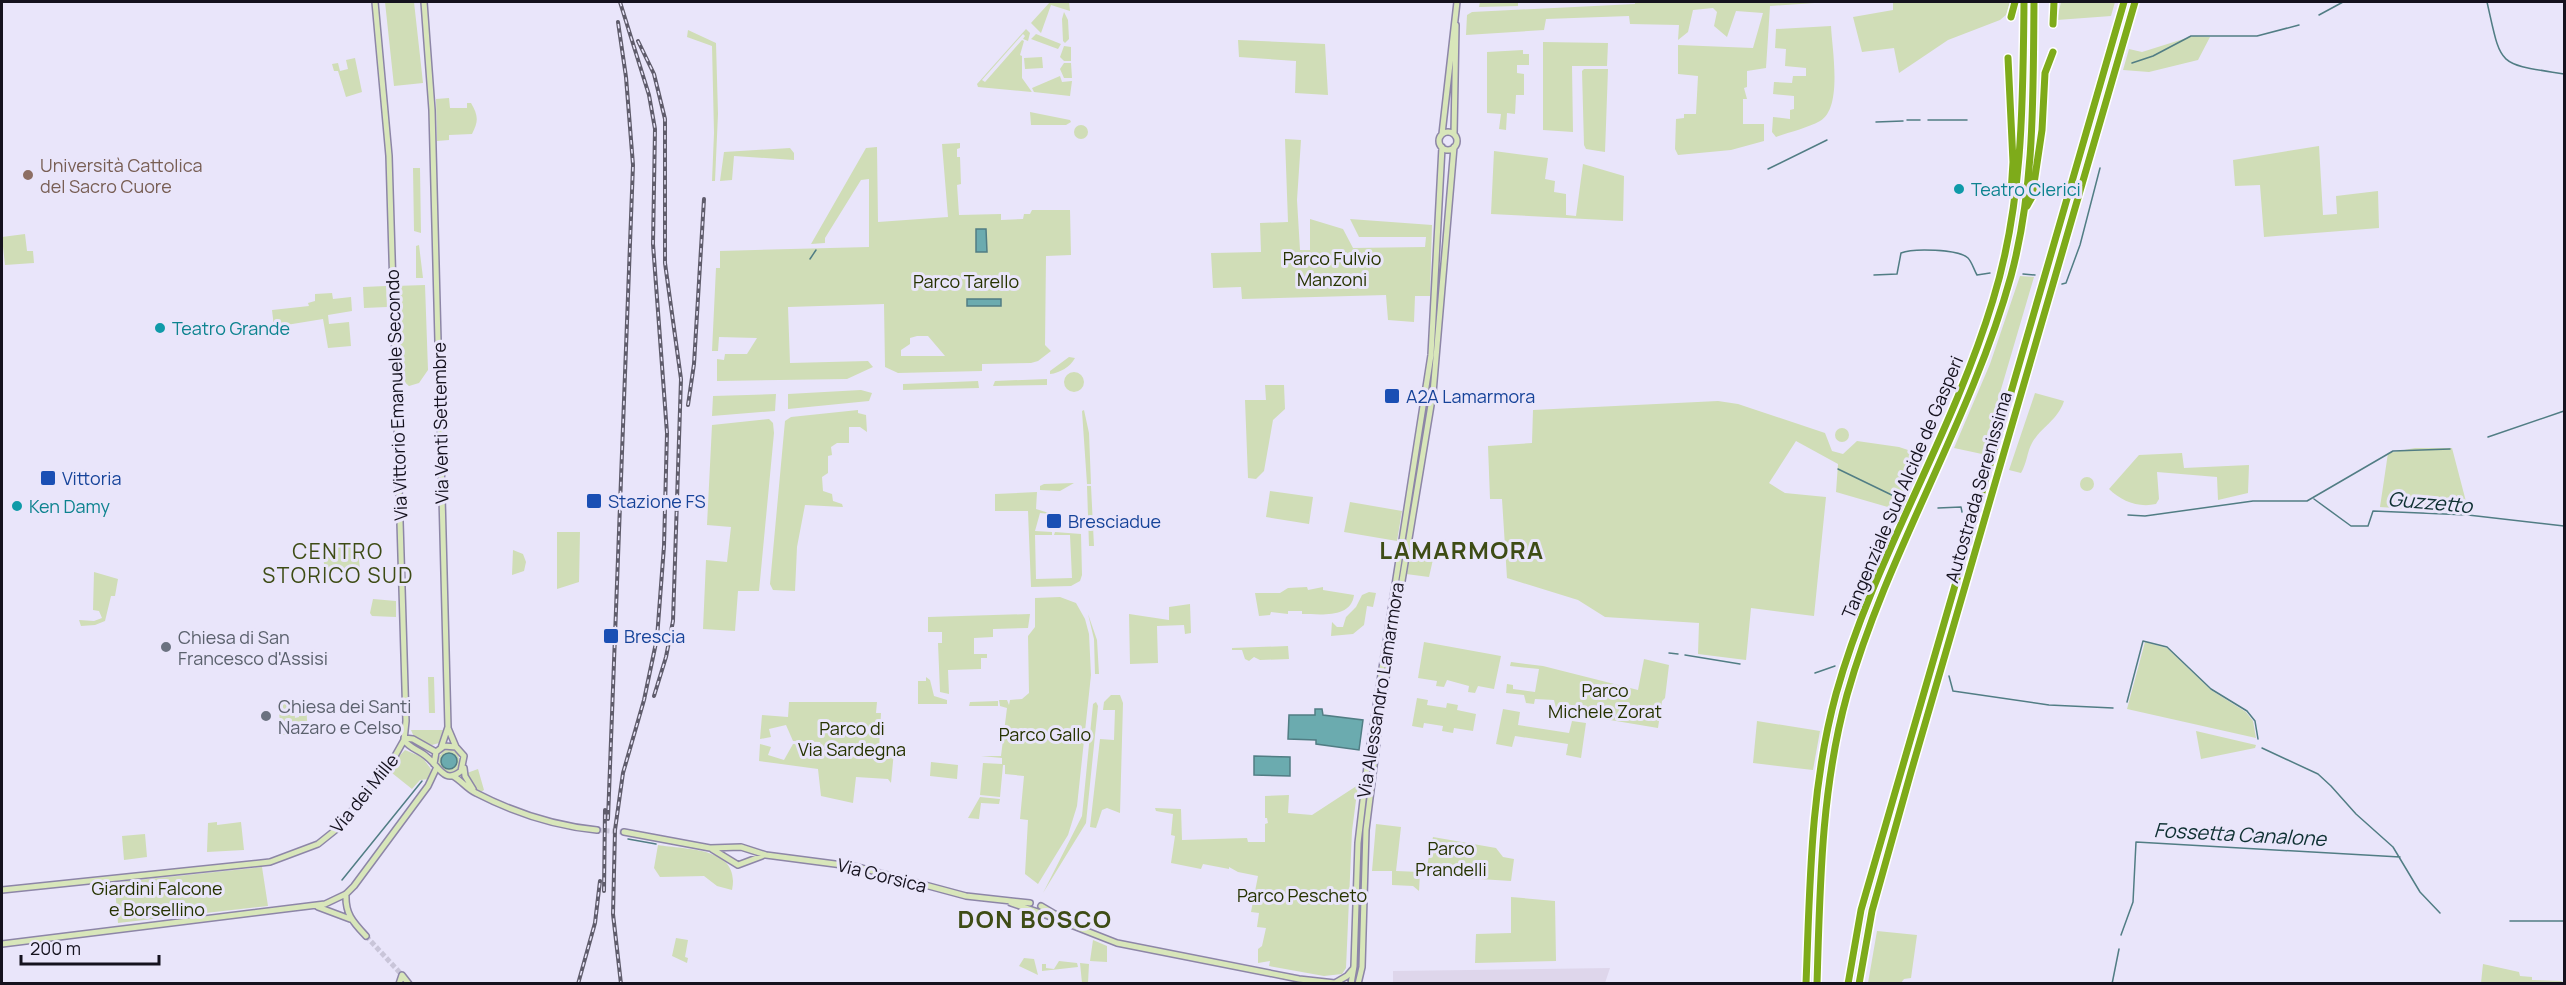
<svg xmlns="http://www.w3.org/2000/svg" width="2566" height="985" font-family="Manrope,sans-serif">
  <rect width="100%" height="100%" fill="#e9e5fa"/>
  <!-- medical -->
  <path fill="#ded6eb" d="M1610,968L1605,983H1393V971Z"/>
  <!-- green -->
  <path fill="#d0ddb7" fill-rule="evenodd" d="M385,2H414L423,83L394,86Z
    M1050,2H1069L1070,11L1051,5L1041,33L1031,23Z
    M1480,2H1518V6L1479,7Z
    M1635,2H1829L1770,6L1766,68L1747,71V87L1744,88L1747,99H1743V124H1764V141L1731,150L1678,155L1675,149L1676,119L1684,118V114H1696L1698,76L1678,74V45L1753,48L1763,13L1736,11L1727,37L1714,26L1717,12L1713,8L1693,10L1688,32L1678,40L1679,25L1630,24L1629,16L1546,19L1544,30L1466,35L1467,15L1472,12L1635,4Z
    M1893,2H2010L2006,15L2000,20L1948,40L1899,73L1894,48L1862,52L1853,17L1893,10Z
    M2061,2H2115L2111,16L2057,20Z
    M1064,12L1068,20L1069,39L1065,43L1063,41L1062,19Z
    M1831,26C1832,49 1843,108 1820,121C1807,128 1790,132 1776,137L1772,132L1773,117L1790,119V110L1794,109V96L1773,94L1774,82L1792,83L1793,76H1806V68L1785,66L1786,49L1775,48L1776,29Z
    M1026,29L1030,33L1028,41L1023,39L1025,36L1023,34L982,80L985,82L1022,40L1024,41L1020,55L1022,56V78L1032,92L978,87L977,84Z
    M688,30L716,43L718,114L715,181H712L714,133L712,46L687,37Z
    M1036,34L1061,44L1058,49L1031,39Z
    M2193,36L2210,37L2198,60L2149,72L2123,70L2129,49L2142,52Z
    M1238,40L1325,44L1328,95L1295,93L1296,61L1239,57Z
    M1543,42L1608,43L1607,66H1572L1573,132L1543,130Z
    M1064,46L1071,47V61H1064L1060,57Z
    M1523,50V54H1529V65H1517V73L1524,74V95H1516L1515,114L1507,113L1506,130L1499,129L1501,114L1487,113V52Z
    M1042,57L1043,68L1025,69L1024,58Z
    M355,58L362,92L346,97L338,71H334L332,64L338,63L340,71L348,69L346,60Z
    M1064,63H1071L1072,78H1064L1060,69Z
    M1584,69H1608L1605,152L1586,149L1584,145L1582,71Z
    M1060,76L1062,82L1072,81L1070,96L1034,92L1032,88Z
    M449,98L450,108H467V103H471C478,115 479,121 472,134L449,135V140L437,141L436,99Z
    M1030,112L1070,120L1071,122L1066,125H1031Z
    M1074 132a7 7 0 1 1 14 0a7 7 0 1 1-14 0Z
    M1285,139L1301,140L1297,200L1300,250H1310V219L1343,229L1353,248L1425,247L1426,237H1359L1350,219L1432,225L1430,296H1415L1414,322L1388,320L1386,295L1242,299L1241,287L1213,288L1211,253L1261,252L1260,223L1288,222Z
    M960,143V148L957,149V157H960L961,184L957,185L959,215L1001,214V220L1023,219L1024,214H1030L1032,210H1070L1071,255L1046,256L1045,345L1051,351L1038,361L1031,363L982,364V371L898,373L885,367L884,304L788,307L790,363L868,361L873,367L847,379L717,381V359L724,360L725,354H747L757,338L719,337L718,351H712L716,268H720V251L869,247V179L861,180L825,238V243L811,244L866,148L877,147L878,222L948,217L942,144ZM917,336H928L945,356H901V350L910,344V338Z
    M2319,146L2323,215L2337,214L2336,196L2378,191L2379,228L2264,237L2260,185L2235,186L2233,160Z
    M790,148L794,153V160L734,156L732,180L720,181L724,152Z
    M1494,151L1548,158L1545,179L1555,181L1554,192L1566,194V215L1576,216L1583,164L1624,176L1623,221L1491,214Z
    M413,168H420L421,233L414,231Z
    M25,234L27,251H33L34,263L5,265L2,237Z
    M419,245L423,278H416V246Z
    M2020,276L2034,277L1982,454L1954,448L1990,364Z
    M425,285L428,370L419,383L409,386L399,377L395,286Z
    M386,286L387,307L364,308L363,287Z
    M332,293L333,299L351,297L352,311L328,315L329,324L349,322L351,346L328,348L323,319L274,327L272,310L309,306L308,303L315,301V294Z
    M1069,357L1075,358C1070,367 1060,373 1050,374V371Z
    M1064 382a10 10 0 1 1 20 0a10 10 0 1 1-20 0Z
    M1047,379V385L993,386L995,381Z
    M978,381L979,388L903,390V384Z
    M1265,385H1284L1285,409L1273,420L1264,471L1256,479L1248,478L1245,400H1266Z
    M861,390L872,393L869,401L788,409V394Z
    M2035,393L2064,401C2058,420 2041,427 2032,443C2027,452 2027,463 2021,473L2009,470Z
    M776,394L775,411L712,416L713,396Z
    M1718,401L1738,404L1825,433L1832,451L1843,454L1857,441L1899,447L1923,455L1898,510L1836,492L1838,464L1796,441L1769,483L1785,493L1826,497L1814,616L1751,608L1746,660L1698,654L1699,623L1605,617L1578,600L1507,578L1502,499H1490L1488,446L1532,443L1533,410Z
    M858,410V413L866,415L867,432L860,427H849V443H837L831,447L832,455L828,456V473L822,477L823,491L832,494L833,501L842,504L843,507L805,505L797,547L795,591L773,590L770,584L785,421L791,417Z
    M1084,410L1089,433L1091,484H1087L1082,411Z
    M769,419L773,423L774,433L759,591H738L735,631L703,629L706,560L727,562L731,527L707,525L712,425Z
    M1835 435a7 7 0 1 1 14 0a7 7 0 1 1-14 0Z
    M2415,448H2452L2469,513L2380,507L2388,453Z
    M2182,453L2184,468L2249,465L2248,493L2218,500L2217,477L2157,472L2159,499L2156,504C2138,508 2121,501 2109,489L2139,455Z
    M2080 484a7 7 0 1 1 14 0a7 7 0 1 1-14 0Z
    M1074,483L1060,491L1040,490V486L1044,484Z
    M1087,486H1091L1094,546H1089Z
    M1270,491L1313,497L1309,524L1266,517Z
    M1037,492L1036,509L1052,514L1040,513L1035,531L1052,532V535H1035L1036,579L1072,578L1070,535H1054L1055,532L1081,534L1082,575L1080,581L1071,586L1031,587L1028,511H995V494Z
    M1350,502L1402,511L1397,541L1344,532Z
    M557,532H580L579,582L557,589Z
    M357,543L360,569L325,572L322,547Z
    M513,550L523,554L526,562L524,571L512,575Z
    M1414,551L1434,555L1429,577L1406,574L1409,555Z
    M94,572L118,579L115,596H111L105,621L95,625L81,626L79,620L94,621L102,618L99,611L93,610Z
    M1307,587L1308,590L1323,587V590L1354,595C1351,619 1320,614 1302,614V611H1288V614L1271,612L1270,615L1259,616L1255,593H1280L1288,588Z
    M1369,592L1376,593L1373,607L1367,606L1364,625L1353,634L1331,636L1332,622L1337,627H1343L1346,617L1356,607L1362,595Z
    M1060,597L1076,603L1085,619L1089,634L1091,675L1077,806L1068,835L1038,884L1025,874L1028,820L1020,819L1024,776L1005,774V765H1003L1000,797L980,795L983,763L1002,764V758L981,756H1001L1007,708L1000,706L999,700H1007L1009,705L1010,700L1022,699L1029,693L1028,636L1035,627V598Z
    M373,599L396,601V617L372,616L370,613Z
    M1190,604L1191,633L1185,634L1184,625L1157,626L1158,663L1130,664L1129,614L1169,620V607Z
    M1030,614L1028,628L993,629V637L974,638V654H987V658H981V669L948,670L949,694L940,692L938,643H942V632H928V617Z
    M1088,614L1097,640L1099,674H1095L1094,639Z
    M1424,642L1501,656L1494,689L1478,686L1475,693L1468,692L1469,686L1447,680L1444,687L1436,686L1437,681L1418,678Z
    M2145,642L2167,648L2211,690L2246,712L2253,721L2256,738L2127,709Z
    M1288,646L1289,659L1260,660L1254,657L1249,661L1245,659L1242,650H1232V648Z
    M1644,659L1669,665L1665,698L1662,701L1658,728L1592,717L1591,714L1584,713L1585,707C1578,706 1572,705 1565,704L1564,709L1556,708L1554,700L1535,699L1534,704L1526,703L1524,695L1506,693L1507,684L1513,685V689L1535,692L1539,669L1510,666L1511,662L1543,666L1638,690Z
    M428,677H434L435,713H429Z
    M926,677L930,680L934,696L947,700V704H918V681H926Z
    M1111,695H1120L1123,703L1120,813L1107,808L1102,810L1096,828L1090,827L1100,739L1114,740L1115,710H1103L1104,702Z
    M1417,698L1428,700L1427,705L1446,708L1447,703L1458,705L1457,710L1476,714L1473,731L1454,728L1453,733L1442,731L1443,726L1424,723L1423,728L1412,726Z
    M278,700L294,701L295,718L299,717L298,704L306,705L308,734L281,735Z
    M998,701V706H969L970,702Z
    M789,702H877L876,713H881L879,749L894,751L891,783L888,779L856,777L853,803L821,796L818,769L759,761L760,744L771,747L768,755L784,760L793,744L821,745L820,742L793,741L786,725L769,729L771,737L760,739L762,715L788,717Z
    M1096,702L1098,706L1086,823L1043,893L1082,816L1093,704Z
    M1503,709L1520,712L1518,725L1569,733L1572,721L1586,723L1581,758L1566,755L1568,744L1515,736L1512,747L1496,744Z
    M1757,721L1820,731L1813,770L1753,763Z
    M411,730H443L439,743L432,745L414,737Z
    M2196,731L2256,745L2255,748L2201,759Z
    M405,750L422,757L431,769L429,779L420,780L412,789L387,769Z
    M444,750L450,749L458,753L460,766L456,771L447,773L439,767L438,758ZM447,753L456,757V765L452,768L445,767L442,763Z
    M931,762L958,765L957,779L930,776Z
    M478,769L484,790L481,792C475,789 467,781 467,773Z
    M1358,785L1352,831L1346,968L1342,974L1324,976L1269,966L1270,961L1258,963V949L1262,946L1266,928L1257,927L1259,913L1251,912L1258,876L1238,872L1229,867V869L1203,864L1201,869L1171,863L1175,836L1171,835L1173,814L1156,811L1155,808L1181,809L1182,840L1247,838L1248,842H1265V824L1268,823L1267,818H1265V796L1289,795L1288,813L1312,815Z
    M980,797L1000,799L999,804L981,803L979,819L968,818Z
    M217,822V825L241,822L244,850L207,852L208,823Z
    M1376,824L1401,827L1396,871L1420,872L1419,891L1413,886L1392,885V871H1372Z
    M145,834L147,857L124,860L122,836Z
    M1433,837L1496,848L1503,857L1514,859L1511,881L1433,876L1434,867L1427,866Z
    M658,845C688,850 741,847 732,890L717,886L704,876L660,877L654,868Z
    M262,867L268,906L118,923L115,889L119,882Z
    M1511,897L1555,901L1556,961L1475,963L1476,934L1511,933Z
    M1877,931L1917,935L1911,978L1904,979L1901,983H1868Z
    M676,938L688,940L685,957L688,958L687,963L672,956Z
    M1093,940L1107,946V962L1090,961Z
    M1024,958L1034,959L1038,975L1019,966Z
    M1059,961L1077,963L1078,967L1042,971V964H1046V968L1054,969Z
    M1080,963L1089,964L1088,983H1082Z
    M2483,964L2519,972L2520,976L2532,977V980L2561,981L2564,983H2481Z"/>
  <!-- water -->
  <path fill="#6babaf" stroke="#517d84" stroke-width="1.5" d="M976,229H986L987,252H976Z
    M967,299H1001V306H967Z
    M1315,709H1322L1323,715L1363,720L1359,750L1316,744V740L1288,739L1289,715H1315Z
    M441 761a8 8 0 1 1 16 0a8 8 0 1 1-16 0Z
    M1254,756L1290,757V776L1254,775Z"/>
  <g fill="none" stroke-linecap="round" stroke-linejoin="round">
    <!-- stream -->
    <path stroke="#517d84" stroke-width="1.5" d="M2487,2C2502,68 2496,63 2564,74
      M2319,15L2343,2
      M2132,63L2153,56L2191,36H2257L2299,25
      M1907,120H1920
      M1928,120H1967
      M1876,122L1903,121
      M1768,169L1827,140
      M810,259L816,250
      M2023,274L2035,275
      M1874,275L1897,274L1901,253C1913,248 1958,249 1968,258C1972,262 1974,270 1977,275L1990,273
      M2062,284L2066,283L2080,245L2100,168
      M2488,437L2564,411
      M1838,469L1900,499
      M2314,499L2351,526H2368L2373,511L2468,515L2564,526
      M1938,508L1961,507L1962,512
      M2128,515L2145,516L2253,501H2307L2393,451L2450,449
      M1669,653L1678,654
      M1685,655L1740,664
      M1815,673L1835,666
      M1949,676L1953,691L2049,705L2113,708
      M2127,702L2143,641L2167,647L2211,689L2247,711L2255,721L2258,739
      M2262,748L2318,774L2331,786L2356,814L2393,847L2420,892L2440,913
      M628,839L656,844
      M342,880L422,781
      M2510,921H2564
      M2121,935L2133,902L2136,842L2400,857
      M2112,984L2119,949"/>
    <!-- secondary-tunnel -->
    <path stroke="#c9c5d9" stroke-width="5" stroke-dasharray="5 2.5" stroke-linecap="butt" d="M597,830L624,832
      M366,936L402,975"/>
    <defs>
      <path id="secondary" d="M424,2L432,110L448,727L441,748
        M1439 141a9 9 0 1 1 18 0a9 9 0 1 1-18 0Z
        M1442,134L1457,2
        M1454,134L1456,25
        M448,728L456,747
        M404,738L413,739L436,752
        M404,740C410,749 420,750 427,757C439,766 444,785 461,771L464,756L456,747L444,746L436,752L434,764
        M464,768L465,776L473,789
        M453,776C462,781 467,789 476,793C513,812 555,826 597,830
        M624,832L710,848L741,847L766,855L858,867L966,896L1030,903
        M712,849L738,865L762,856
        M2,890L270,862L318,844L338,828L395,756L404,740L406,721L389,156L375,2
        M346,894C345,914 353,922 366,936
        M1011,903L1038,912
        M1041,906L1075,926
        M318,907L350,919
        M1038,912L1117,943L1299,979L1335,983L1347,976L1352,970
        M2,944L325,904L346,894L354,886L428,786L436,769
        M399,984L402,975L409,984
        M1351,984L1354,966L1358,843L1368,758L1431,355L1442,147
        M1358,984L1362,967L1366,830L1382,702L1433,393L1454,147"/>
      <path id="highway" d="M2011,17L2015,2
        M2053,24L2054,2
        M2008,58L2013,162L2011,193
        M2027,206L2032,197L2042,130L2045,73L2053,52
        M1806,984C1810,886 1810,789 1836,694C1874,558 1952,436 1993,300C2023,203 2023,102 2024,2
        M1817,984C1820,886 1821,789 1847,695C1888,550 1971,421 2011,276C2035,187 2033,93 2034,2
        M1848,984L1861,910L2124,2
        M1859,984L1872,911L1911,772L2135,2"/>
    </defs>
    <!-- secondary casing -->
    <use href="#secondary" stroke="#8d86a7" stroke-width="8"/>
    <!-- highway casing -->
    <use href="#highway" stroke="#fff" stroke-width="10"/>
    <!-- secondary -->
    <use href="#secondary" stroke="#d8e6ba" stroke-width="5"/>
    <!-- highway -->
    <use href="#highway" stroke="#7eab1a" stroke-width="7"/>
    <defs>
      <path id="rail" d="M620,2L649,95L655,129L653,244L667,433L664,546L657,638L644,700L623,773L615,830L613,914L621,984
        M638,41L654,74L665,119V263L681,379L673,621L666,657L654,696
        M688,405L694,364L704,199
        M608,819L633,165L626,77L618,22
        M604,891L605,810
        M578,984L595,923L600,881"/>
    </defs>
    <!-- rail casing -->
    <use href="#rail" stroke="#5f5c6b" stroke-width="4"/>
    <!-- rail -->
    <use href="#rail" stroke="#e9e5fa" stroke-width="1.5" stroke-dasharray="4.5" stroke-linecap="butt"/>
  </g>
  <!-- markers -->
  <circle fill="#8d6e63" stroke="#e9e5fa" stroke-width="2" cx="28" cy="175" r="6"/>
  <g fill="#0f9aa8" stroke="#e9e5fa" stroke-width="2">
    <circle cx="1959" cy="189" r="6"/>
    <circle cx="160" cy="328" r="6"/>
    <circle cx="17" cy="506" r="6"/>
  </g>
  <g fill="#1a4fb4" stroke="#e9e5fa" stroke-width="2">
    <rect x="1384" y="388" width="16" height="16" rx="3"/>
    <rect x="40" y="470" width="16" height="16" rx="3"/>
    <rect x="586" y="493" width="16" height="16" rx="3"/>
    <rect x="1046" y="513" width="16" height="16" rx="3"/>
    <rect x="603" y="628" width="16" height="16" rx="3"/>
  </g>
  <g fill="#6b7280" stroke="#e9e5fa" stroke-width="2">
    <circle cx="166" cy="647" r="6"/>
    <circle cx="266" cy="716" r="6"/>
  </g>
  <g text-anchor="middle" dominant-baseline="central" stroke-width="6" stroke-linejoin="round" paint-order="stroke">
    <!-- education labels -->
    <g font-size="18" fill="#785e54" stroke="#e9e5fa" text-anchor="start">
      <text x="40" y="165">Università Cattolica<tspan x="40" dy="21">del Sacro Cuore</tspan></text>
    </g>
    <!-- culture labels -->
    <g font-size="18" fill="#0d838f" stroke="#e9e5fa" text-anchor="start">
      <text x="1971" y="189">Teatro Clerici</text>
      <text x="172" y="328">Teatro Grande</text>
      <text x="29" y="506">Ken Damy</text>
    </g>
    <!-- park labels -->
    <g font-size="18" fill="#263300" stroke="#e9e5fa">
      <text x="1332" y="258">Parco Fulvio<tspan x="1332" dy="21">Manzoni</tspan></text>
      <text x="966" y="281">Parco Tarello</text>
      <text x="1605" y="690">Parco<tspan x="1605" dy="21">Michele Zorat</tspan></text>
      <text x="852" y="728">Parco di<tspan x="852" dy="21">Via Sardegna</tspan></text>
      <text x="1045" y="734">Parco Gallo</text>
      <text x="1451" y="848">Parco<tspan x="1451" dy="21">Prandelli</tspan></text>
      <text x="157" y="888">Giardini Falcone<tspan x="157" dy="21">e Borsellino</tspan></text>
      <text x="1302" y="895">Parco Pescheto</text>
    </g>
    <!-- street labels -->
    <g font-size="18" fill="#15121e" stroke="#e9e5fa">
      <text transform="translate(396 395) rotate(-92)">Via Vittorio Emanuele Secondo</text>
      <text transform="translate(440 423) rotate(-91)">Via Venti Settembre</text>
      <text transform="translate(1902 487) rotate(-67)">Tangenziale Sud Alcide de Gasperi</text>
      <text transform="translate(1978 487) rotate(-74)">Autostrada Serenissima</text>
      <text transform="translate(1380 690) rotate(-81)">Via Alessandro Lamarmora</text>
      <text transform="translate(364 793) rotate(-51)">Via dei Mille</text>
      <text transform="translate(882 875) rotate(14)">Via Corsica</text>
    </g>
    <!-- transit labels -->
    <g font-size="18" fill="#164399" stroke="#e9e5fa" text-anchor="start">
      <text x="1406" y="396">A2A Lamarmora</text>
      <text x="62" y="478">Vittoria</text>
      <text x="608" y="501">Stazione FS</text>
      <text x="1068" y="521">Bresciadue</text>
      <text x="624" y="636">Brescia</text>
    </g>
    <!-- worship labels -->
    <g font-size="18" fill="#5b616d" stroke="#e9e5fa" text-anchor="start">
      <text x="178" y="637">Chiesa di San<tspan x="178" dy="21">Francesco d'Assisi</tspan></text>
      <text x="278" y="706">Chiesa dei Santi<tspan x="278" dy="21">Nazaro e Celso</tspan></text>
    </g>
    <!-- water labels -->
    <g font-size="20" font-style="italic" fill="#0e3032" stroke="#e9e5fa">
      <text transform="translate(2430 502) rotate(5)">Guzzetto</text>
      <text transform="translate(2240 834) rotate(3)">Fossetta Canalone</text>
    </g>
    <!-- quarter labels -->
    <g font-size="21" letter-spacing="1.5" fill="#3e4c15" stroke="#e9e5fa">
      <text x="338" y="551">CENTRO<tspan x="338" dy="24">STORICO SUD</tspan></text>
    </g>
    <!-- district labels -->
    <g font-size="24" font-weight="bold" letter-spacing="1.5" fill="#3e4c15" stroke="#e9e5fa">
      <text x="1462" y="549">LAMARMORA</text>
      <text x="1035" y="918">DON BOSCO</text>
    </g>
  </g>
  <!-- border -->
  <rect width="2566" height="985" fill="none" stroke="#15121e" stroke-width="6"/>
  <!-- scale -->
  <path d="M21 955v9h138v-9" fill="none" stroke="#15121e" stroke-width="3"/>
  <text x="30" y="955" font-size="18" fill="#15121e" stroke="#e9e5fa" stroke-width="4.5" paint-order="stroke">200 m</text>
</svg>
